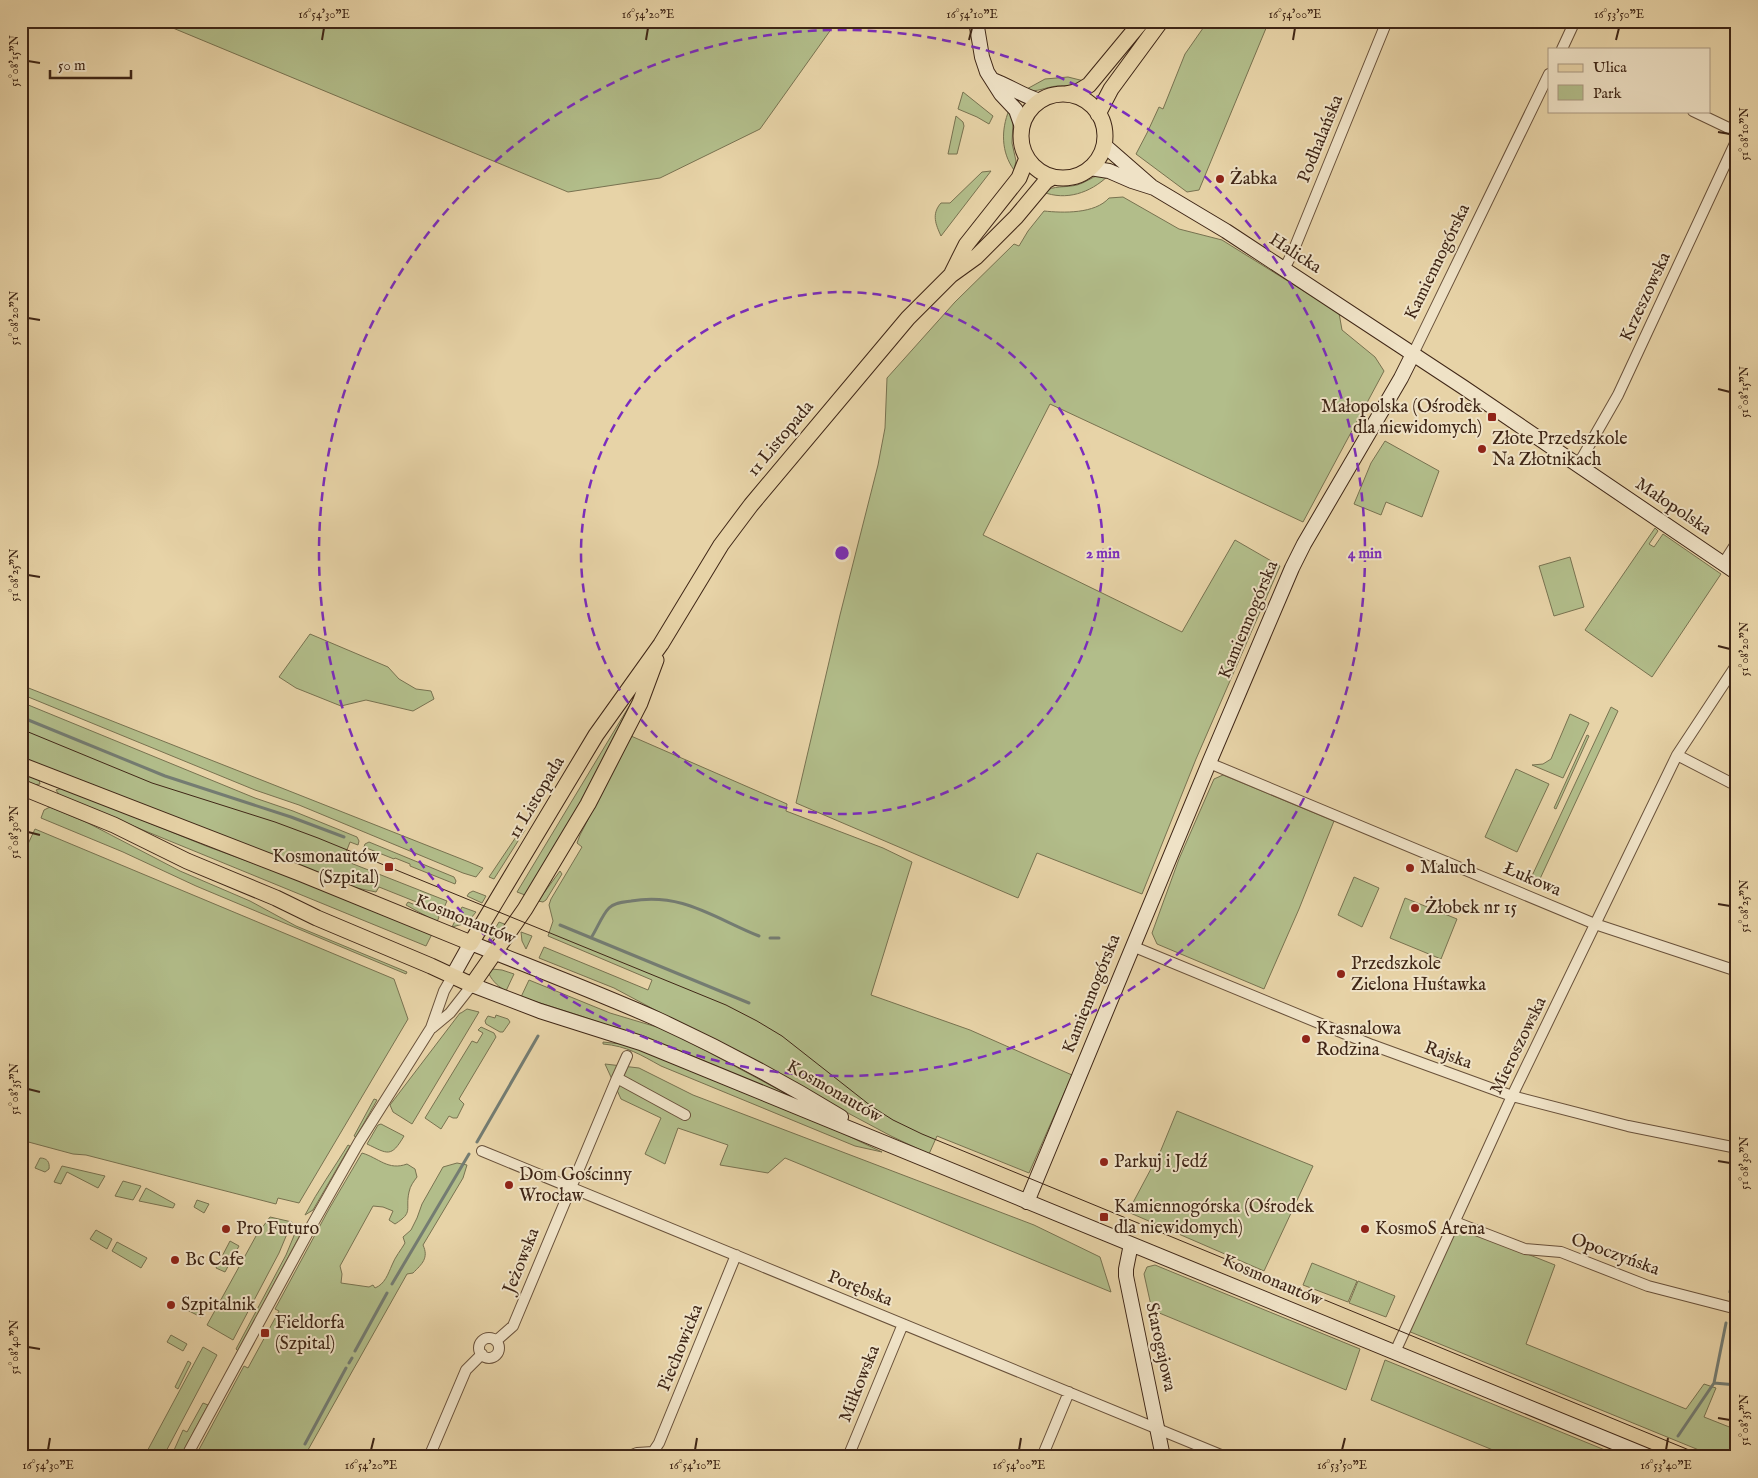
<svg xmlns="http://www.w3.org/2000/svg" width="1758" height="1478" font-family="'IM FELL English',serif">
  <rect width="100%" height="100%" fill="#e7d3a7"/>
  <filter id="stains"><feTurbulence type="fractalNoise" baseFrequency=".004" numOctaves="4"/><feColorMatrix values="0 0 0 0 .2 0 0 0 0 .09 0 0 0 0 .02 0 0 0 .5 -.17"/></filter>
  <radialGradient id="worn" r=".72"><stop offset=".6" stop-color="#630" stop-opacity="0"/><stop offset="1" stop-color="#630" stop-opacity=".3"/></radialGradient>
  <!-- green -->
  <path fill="#b2bd8a" stroke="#787250" d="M156,21H837L760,129L660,178L568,192Z
    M1208,21H1269L1199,190L1187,192L1136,154L1147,133L1159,107L1163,109L1185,54Z
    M1068,77L1084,81C1076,88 1066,85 1057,86C1045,87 1037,93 1025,90L1045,79Z
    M963,92L993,116L989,124L977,117L958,109Z
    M1009,110L1013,122L1012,143L1016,161L1014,170C1001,152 1001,130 1009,110Z
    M956,116L963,122L964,126L957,154H948Z
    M991,171L941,236C936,225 931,214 941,203H950L982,172Z
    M1099,175L1108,176C1090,193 1066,201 1043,192C1054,185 1065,188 1077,185C1085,183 1092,177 1099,175Z
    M1123,197L1179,229L1222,240L1339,313L1342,330L1375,357L1384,371L1303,522L1050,404L983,535L1182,632L1235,540L1280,566L1196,759L1142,894L1037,853L1018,898L796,803L840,615L878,465L885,428L887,378L955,302L1014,244L1019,246L1028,231L1044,211C1063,213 1095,214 1109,198Z
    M1385,441L1439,471L1422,517L1386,502L1381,515L1354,504L1371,463Z
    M1655,528L1658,531L1649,544L1654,547L1663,534L1721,574L1652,677L1585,630Z
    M1570,557L1584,607L1554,616L1539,566Z
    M310,634L388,667L399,679L416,689L431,691L434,699L413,711L366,700L341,706L296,688L279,677Z
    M21,685L469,862L483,868L476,877L463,873L299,805L255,790L21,694Z
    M21,702L255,798L293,811L357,837L359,841L358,845L350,842L343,860L447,901L443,910L439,911L379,887L376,892L352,887L194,828L21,757Z
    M631,703L577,809L525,895L517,892Z
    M1611,707L1618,711L1539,881L1531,878Z
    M1570,714L1589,723L1563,778L1532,765L1543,764L1551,759Z
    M1587,735L1589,736L1556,809L1554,808Z
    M631,736L787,804L786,811L883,848L912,862L871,995L970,1030L1072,1075L1029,1173L937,1136L929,1154L891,1136L614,988L539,958L544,947L648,990L652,980L548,936L553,921L549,905L551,899L582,847L577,843L580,835Z
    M1516,769L1549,784L1517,852L1485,837Z
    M21,771L39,780L40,784L34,785L21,780Z
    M1223,775L1334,821L1299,909L1264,989L1157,944L1152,933L1179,859L1214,779Z
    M63,788L206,846L307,883L432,934L426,946L60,796L56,790Z
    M50,807L88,823L180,871L250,901L296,926L407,972L406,974L196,886L123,852L41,818L44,810Z
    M522,828L525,830L494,879L489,877Z
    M35,829L394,979L408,1019L299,1203L278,1198L276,1204L86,1155L73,1154L21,1140V859Z
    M369,842L454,877L456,881L455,884L410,866V864L395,858L394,859L364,847L365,844Z
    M560,871L562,874L546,900L543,902L538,901Z
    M1354,877L1379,888L1362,927L1338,915Z
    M473,891L486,896L482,903L467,896L469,893Z
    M1405,898L1457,919L1441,959L1390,938Z
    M408,902L437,914L439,917L437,922L406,905Z
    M462,907L476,912L467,923L452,927Z
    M499,922L507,925L489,942L488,941Z
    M521,932L532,936L526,949L522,941Z
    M492,969L502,970L514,974L506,991C499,987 493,982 489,974Z
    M529,980L610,1013L660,1028L682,1038L798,1100L670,1047L581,1016L521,997Z
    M467,1009L479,1012L412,1124L393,1112L390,1105L460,1013H461Z
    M496,1015L508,1019L510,1022L503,1032H500L486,1024L485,1021L488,1016L495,1018Z
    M481,1027L494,1033L496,1037L459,1099L464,1104L457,1118H453L449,1116L441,1129L425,1118L472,1041L477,1043L483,1033L478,1030Z
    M603,1042L621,1044L635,1048L842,1133L882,1152L855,1146L661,1066C641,1055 627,1046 603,1044Z
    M605,1064L639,1068L693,1095L1034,1225L1100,1257L1111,1292L785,1158L768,1173L720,1165L728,1145L678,1128L665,1164L645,1154L661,1118L621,1099Z
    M374,1099L377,1100L356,1137L354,1136Z
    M1177,1111L1313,1166L1264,1271L1128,1212L1161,1150Z
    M381,1124L404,1136C391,1158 388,1154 367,1144L378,1125Z
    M348,1145L350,1146L313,1210L305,1215C318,1190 334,1168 348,1145Z
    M362,1153C379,1158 388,1171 407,1164L415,1169L417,1177C414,1181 410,1186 409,1192C405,1210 414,1212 395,1224L389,1220L393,1211L383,1207L373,1206L340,1266L342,1274L341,1283L369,1287L373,1285L375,1288C385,1284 388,1274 392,1265C395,1257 401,1250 405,1243L403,1237L411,1230L417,1218L422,1204L443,1167L457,1163L467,1165L463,1178L423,1245C429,1258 422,1264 413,1273L407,1274L304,1457H195L244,1366L248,1368L279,1311L275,1309L329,1209Z
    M40,1158C47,1158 50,1162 49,1169L45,1172L35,1168Z
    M62,1166L105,1176L98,1188L67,1172L61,1184L54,1182Z
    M123,1181L141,1186L133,1200L115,1196Z
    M146,1188L175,1204L173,1208L139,1201Z
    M197,1200L209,1204L204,1213L194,1207Z
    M270,1217L292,1222L279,1253L233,1340L207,1325L256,1236Z
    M298,1226L300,1232L299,1237L238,1351L236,1349L286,1255Z
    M1462,1228L1555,1265L1526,1344L1686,1409L1704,1384L1716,1388L1704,1417L1737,1430V1457H1716L1408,1331L1455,1231Z
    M96,1230L112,1239L107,1249L90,1239Z
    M230,1241L239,1246L225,1272L216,1268Z
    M117,1242L147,1258L141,1268L112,1251Z
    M1312,1263L1357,1281L1348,1302L1303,1285Z
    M1155,1265L1360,1349L1346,1390L1152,1310L1144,1274L1147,1267Z
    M1358,1281L1395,1296L1386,1317L1349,1303Z
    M189,1302L205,1310L201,1317L185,1309Z
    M171,1335L187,1344L183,1351L167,1342Z
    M203,1347L217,1355L163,1457H144Z
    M1385,1360L1622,1457H1510L1371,1400Z
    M188,1361L191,1363L178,1389L175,1387Z
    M203,1403L208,1405L180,1457H171L183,1430L187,1432Z"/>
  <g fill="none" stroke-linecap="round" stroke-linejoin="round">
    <!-- stream -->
    <path stroke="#747c72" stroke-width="3" d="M21,717L165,776L291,817L344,837
      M560,925L749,1003
      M591,938C597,929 602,915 609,908C615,902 624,902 631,901C682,892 714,918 759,936
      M770,938H779
      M477,1142L538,1036
      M392,1284L469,1154
      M1730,1292L1737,1258
      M355,1351L387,1293
      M349,1363L352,1358
      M1714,1383L1726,1323
      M1678,1436L1714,1383L1737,1385
      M305,1444L346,1368
      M298,1457L302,1451"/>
    <defs>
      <path id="street" d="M1562,49L1575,21
        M1693,111L1737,132
        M1284,269L1292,254L1387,21
        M1413,354L1549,74
        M1578,465L1618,395L1737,139
        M1723,564L1737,542
        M1677,755L1737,786
        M1209,763L1595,924L1737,971
        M1132,946L1372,1045L1512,1096L1628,1126L1737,1148
        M432,1028L450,1013L472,985
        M627,1056L617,1078L685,1115
        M482,1151L1226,1457
        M1455,1222L1525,1249L1561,1252L1648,1286L1737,1309
        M479 1348a10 10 0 1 1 20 0a10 10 0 1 1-20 0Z
        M496,1341L513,1326L617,1078
        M1395,1352L1512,1096L1677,755L1737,664
        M653,1452L659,1443L736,1255
        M186,1457L312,1225L359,1142L431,1028L444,991L452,977
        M429,1457L466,1370L482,1354
        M627,1457L637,1453L653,1452L652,1457
        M848,1457L903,1324
        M1042,1457L1069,1392"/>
      <path id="secondary" d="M976,21L982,57L987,72L1001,94L1016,110L1022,127
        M993,80C1009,86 1023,96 1040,101
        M1104,145L1151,186
        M1090,168L1109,171L1132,181L1154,188L1226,231L1463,387L1737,573
        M452,977L471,943C533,968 596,992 657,1019C720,1048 782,1081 841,1117
        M472,985L540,1011L641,1043L1650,1457
        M1027,1202L1209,763L1292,568L1304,544L1401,378L1413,354
        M1131,1244L1126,1269V1276L1163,1457"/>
      <path id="primary" d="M1066,94L1079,91L1089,85L1142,21
        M1021 136a42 42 0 1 1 84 0a42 42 0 1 1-84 0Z
        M1098,114L1111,89L1161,21
        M952,273L966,245L1019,178L1027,158
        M21,765L302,874L471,943L596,735L661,644L721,545L751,505L908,318L951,275L976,257L1016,217L1046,181L1053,177
        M21,787L114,825L187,861L276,898L317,918L431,966L472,985L525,909L588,804L640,703L656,660"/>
    </defs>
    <!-- street casing -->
    <use href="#street" stroke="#69513a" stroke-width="12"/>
    <!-- secondary casing -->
    <use href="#secondary" stroke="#3f2616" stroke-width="16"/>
    <!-- primary casing -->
    <use href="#primary" stroke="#3f2616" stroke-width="17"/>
    <!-- street -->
    <use href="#street" stroke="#efe2c6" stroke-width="10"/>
    <!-- secondary -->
    <use href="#secondary" stroke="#efe2c6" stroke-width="14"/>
    <!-- primary -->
    <use href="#primary" stroke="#e7d3a7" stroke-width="15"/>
    <!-- tram -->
    <path stroke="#3f2616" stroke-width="1" d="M21,729L152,783L275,822L318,838L726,1005L757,1021L782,1036L871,1106L893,1120L922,1134L1706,1457"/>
  </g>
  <!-- ticks -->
  <path fill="none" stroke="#3f2616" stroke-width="2" d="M322,40L324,28M646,40L648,28M969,40L972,28M1293,40L1295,28M1616,40L1619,28M28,61L40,63M1718,132L1730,134M28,318L40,320M1718,389L1730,392M28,575L40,577M1718,646L1730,649M28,832L40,835M1718,904L1730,906M28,1089L40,1092M1718,1161L1730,1163M28,1347L40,1349M1718,1418L1730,1420M48,1450L50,1438M371,1450L374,1438M695,1450L697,1438M1019,1450L1021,1438M1342,1450L1345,1438M1666,1450L1668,1438"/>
  <!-- distance rings -->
  <g fill="none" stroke="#7b2cbf" stroke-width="2.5" stroke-dasharray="9 6">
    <circle cx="842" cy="553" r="261"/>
    <circle cx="842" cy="553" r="523"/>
  </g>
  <!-- markers -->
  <g fill="#8f2418" stroke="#efe2c6" stroke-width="2">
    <circle cx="1220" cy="179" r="5"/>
    <rect x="1487" y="412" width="10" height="10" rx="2.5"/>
    <circle cx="1482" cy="449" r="5"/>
    <rect x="384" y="862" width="10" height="10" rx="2.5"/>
    <circle cx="1410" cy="868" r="5"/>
    <circle cx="1415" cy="908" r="5"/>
    <circle cx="1341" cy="974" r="5"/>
    <circle cx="1306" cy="1039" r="5"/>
    <circle cx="1104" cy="1162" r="5"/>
    <circle cx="509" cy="1185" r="5"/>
    <rect x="1099" y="1212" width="10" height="10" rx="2.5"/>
    <circle cx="226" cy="1229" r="5"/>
    <circle cx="1365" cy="1229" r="5"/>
    <circle cx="175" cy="1260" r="5"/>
    <circle cx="171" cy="1305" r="5"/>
    <rect x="260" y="1328" width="10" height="10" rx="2.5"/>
  </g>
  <g text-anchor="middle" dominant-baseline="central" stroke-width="4" stroke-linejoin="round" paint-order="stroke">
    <!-- street labels -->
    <g font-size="18" fill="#3f2616" stroke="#efe2c6">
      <text transform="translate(1321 139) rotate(-68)">Podhalańska</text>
      <text transform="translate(1295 254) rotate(33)">Halicka</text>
      <text transform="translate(1438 262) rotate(-64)">Kamiennogórska</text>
      <text transform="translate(1646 297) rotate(-65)">Krzeszowska</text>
      <text transform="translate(781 439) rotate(-50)">11 Listopada</text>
      <text transform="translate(1673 507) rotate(34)">Małopolska</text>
      <text transform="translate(1249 620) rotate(-67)">Kamiennogórska</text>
      <text transform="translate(537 798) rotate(-59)">11 Listopada</text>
      <text transform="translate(1532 880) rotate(23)">Łukowa</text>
      <text transform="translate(465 920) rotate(22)">Kosmonautów</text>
      <text transform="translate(1092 994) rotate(-68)">Kamiennogórska</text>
      <text transform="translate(1519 1046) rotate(-64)">Mieroszowska</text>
      <text transform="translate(1448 1056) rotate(20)">Rajska</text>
      <text transform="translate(834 1092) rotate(30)">Kosmonautów</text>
      <text transform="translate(1615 1255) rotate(20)">Opoczyńska</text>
      <text transform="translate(522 1261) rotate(-68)">Jeżowska</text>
      <text transform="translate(1272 1281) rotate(23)">Kosmonautów</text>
      <text transform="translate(860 1289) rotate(22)">Porębska</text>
      <text transform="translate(1160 1347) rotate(78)">Starogajowa</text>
      <text transform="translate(681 1348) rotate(-68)">Piechowicka</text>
      <text transform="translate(860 1384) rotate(-68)">Miłkowska</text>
    </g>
    <!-- poi labels -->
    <g font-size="18" fill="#3f2616" stroke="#efe2c6" text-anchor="start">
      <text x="1230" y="179">Żabka</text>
      <text x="1482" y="407" text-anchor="end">Małopolska (Ośrodek<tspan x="1482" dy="21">dla niewidomych)</tspan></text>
      <text x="1492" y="439">Złote Przedszkole<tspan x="1492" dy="21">Na Złotnikach</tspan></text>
      <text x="379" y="857" text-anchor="end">Kosmonautów<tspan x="379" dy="21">(Szpital)</tspan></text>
      <text x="1420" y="868">Maluch</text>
      <text x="1425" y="908">Żłobek nr 15</text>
      <text x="1351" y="964">Przedszkole<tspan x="1351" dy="21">Zielona Huśtawka</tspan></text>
      <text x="1316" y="1029">Krasnalowa<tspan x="1316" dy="21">Rodzina</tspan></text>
      <text x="1114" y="1162">Parkuj i Jedź</text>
      <text x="519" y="1175">Dom Gościnny<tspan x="519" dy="21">Wrocław</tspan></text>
      <text x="1114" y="1207">Kamiennogórska (Ośrodek<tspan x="1114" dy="21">dla niewidomych)</tspan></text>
      <text x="236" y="1229">Pro Futuro</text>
      <text x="1375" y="1229">KosmoS Arena</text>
      <text x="185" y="1260">Bc Cafe</text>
      <text x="181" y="1305">Szpitalnik</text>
      <text x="275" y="1323">Fieldorfa<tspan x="275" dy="21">(Szpital)</tspan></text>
    </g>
  </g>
  <circle cx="842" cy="553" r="8" fill="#7b2cbf" stroke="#efe2c6" stroke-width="2.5"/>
  <g font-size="15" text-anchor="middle" font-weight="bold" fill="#7b2cbf" stroke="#efe2c6" stroke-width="4" stroke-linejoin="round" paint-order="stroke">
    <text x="1103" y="558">2 min</text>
    <text x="1365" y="558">4 min</text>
  </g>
  <!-- margin -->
  <rect width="1758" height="1478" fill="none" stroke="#e7d3a7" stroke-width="55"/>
  <!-- legend -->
  <rect x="1548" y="48" width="162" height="65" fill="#efe2c6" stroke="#a99780"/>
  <rect x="1558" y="64" width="25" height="8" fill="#e7d3a7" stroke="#a99780"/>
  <text x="1593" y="72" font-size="15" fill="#3f2616">Ulica</text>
  <rect x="1558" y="85" width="25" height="15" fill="#b2bd8a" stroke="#a99780"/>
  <text x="1593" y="98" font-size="15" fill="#3f2616">Park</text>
  <!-- scale -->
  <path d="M50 70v8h81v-8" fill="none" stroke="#3f2616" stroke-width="2.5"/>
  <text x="58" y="70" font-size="15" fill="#3f2616" stroke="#efe2c6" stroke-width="4" paint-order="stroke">50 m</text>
  <rect x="28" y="28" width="1702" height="1422" fill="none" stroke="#3f2616" stroke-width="2"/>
  <g font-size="12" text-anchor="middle" fill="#3f2616">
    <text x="324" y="18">16°54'30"E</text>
    <text x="648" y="18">16°54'20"E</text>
    <text x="972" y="18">16°54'10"E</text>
    <text x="1295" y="18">16°54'00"E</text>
    <text x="1619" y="18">16°53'50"E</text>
    <text transform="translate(14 61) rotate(-90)" y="4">51°08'15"N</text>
    <text transform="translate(1744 134) rotate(-90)" y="4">51°08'10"N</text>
    <text transform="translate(14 318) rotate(-90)" y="4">51°08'20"N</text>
    <text transform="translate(1744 392) rotate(-90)" y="4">51°08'15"N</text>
    <text transform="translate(14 575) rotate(-90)" y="4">51°08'25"N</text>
    <text transform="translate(1744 649) rotate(-90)" y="4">51°08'20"N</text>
    <text transform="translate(14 832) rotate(-90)" y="4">51°08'30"N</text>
    <text transform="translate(1744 906) rotate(-90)" y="4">51°08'25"N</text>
    <text transform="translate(14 1089) rotate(-90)" y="4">51°08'35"N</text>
    <text transform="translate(1744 1163) rotate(-90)" y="4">51°08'30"N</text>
    <text transform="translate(14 1347) rotate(-90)" y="4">51°08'40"N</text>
    <text transform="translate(1744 1420) rotate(-90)" y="4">51°08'35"N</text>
    <text x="48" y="1469">16°54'30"E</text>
    <text x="371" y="1469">16°54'20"E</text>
    <text x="695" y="1469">16°54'10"E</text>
    <text x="1019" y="1469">16°54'00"E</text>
    <text x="1342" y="1469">16°53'50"E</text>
    <text x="1666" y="1469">16°53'40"E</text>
  </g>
  <rect width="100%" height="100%" filter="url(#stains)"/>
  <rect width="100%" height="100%" fill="url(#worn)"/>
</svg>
